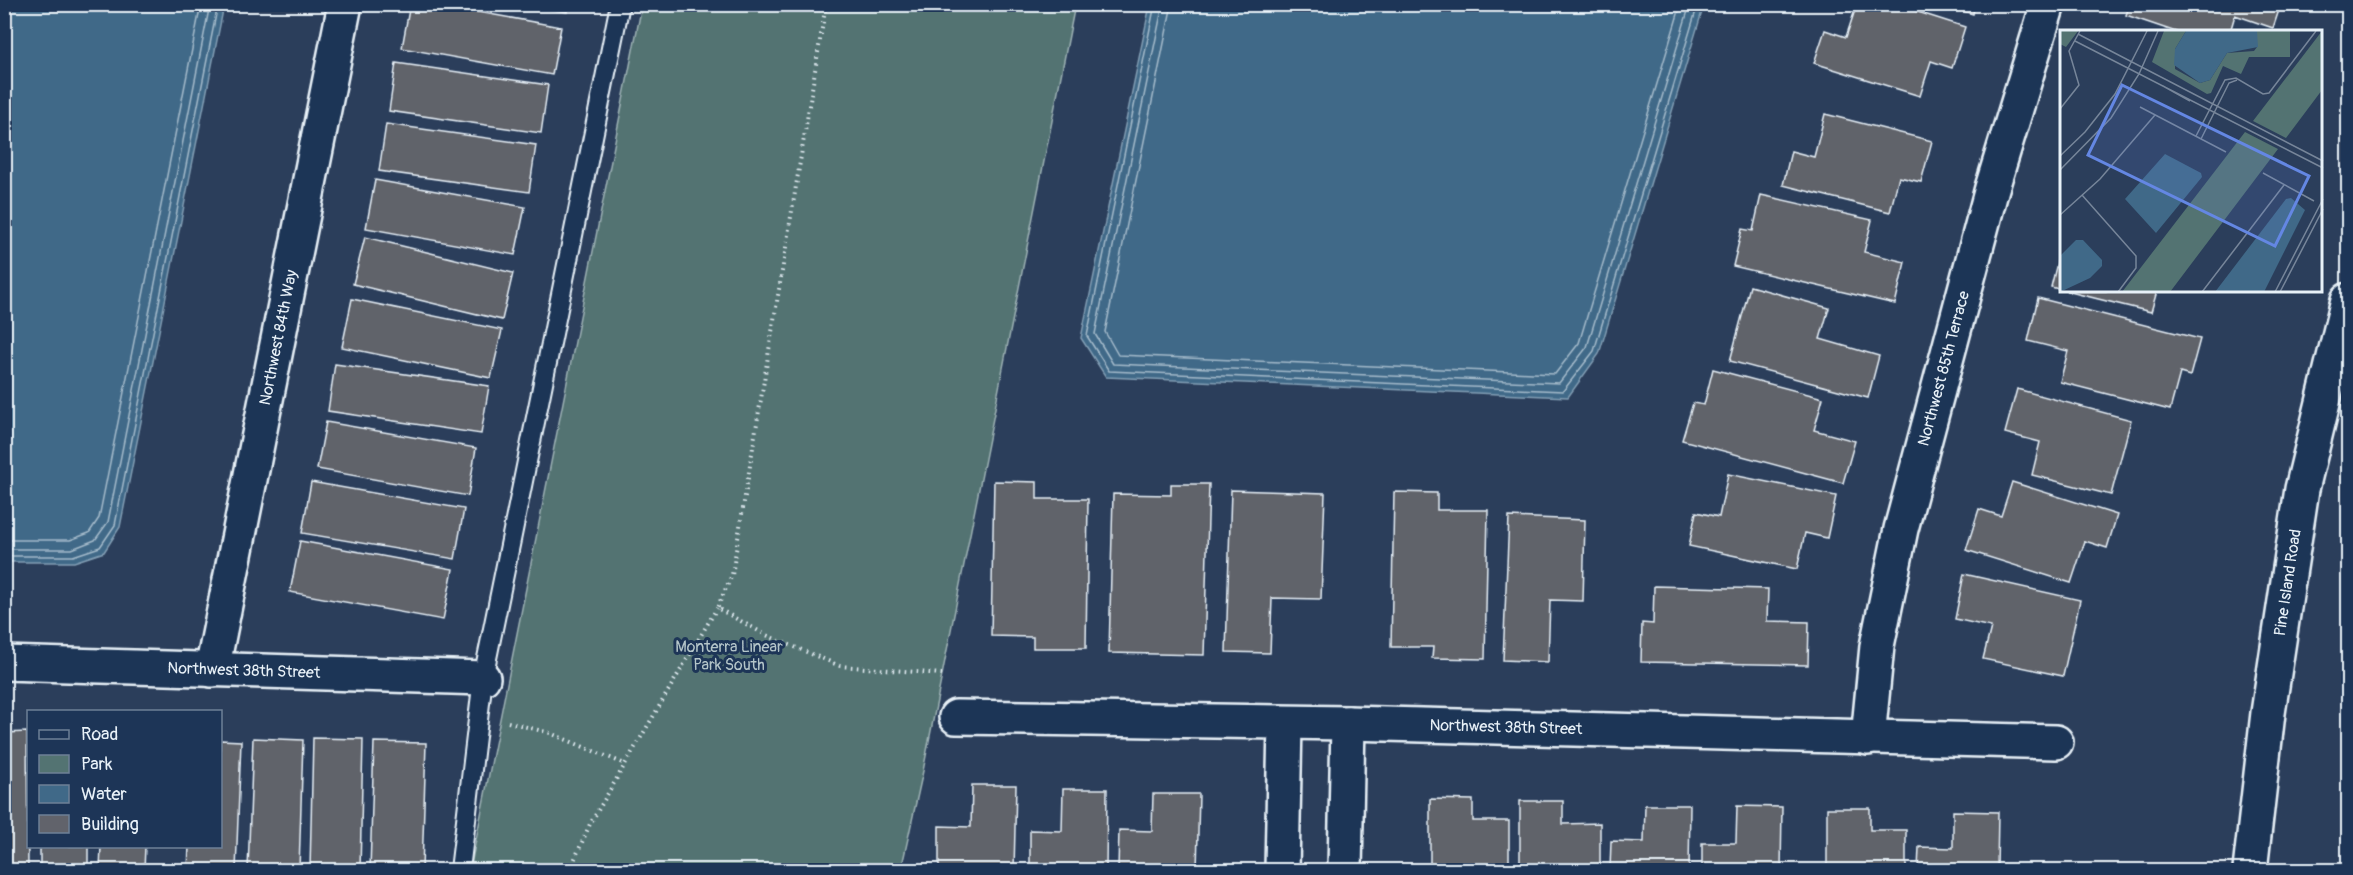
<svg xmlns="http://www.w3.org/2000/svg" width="2353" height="875" font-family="Pangolin,sans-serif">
  <rect width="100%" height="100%" fill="#2b3e5b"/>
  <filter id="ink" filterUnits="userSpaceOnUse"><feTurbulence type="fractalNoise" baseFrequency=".0167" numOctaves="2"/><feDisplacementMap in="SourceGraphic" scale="12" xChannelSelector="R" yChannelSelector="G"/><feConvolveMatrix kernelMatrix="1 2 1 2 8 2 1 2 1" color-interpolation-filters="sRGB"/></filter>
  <g filter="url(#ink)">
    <!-- green -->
    <path fill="#537372" stroke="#9eb2b5" stroke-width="1.5" d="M642,5H1075L923,771L901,870H470Z"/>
    <!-- water -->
    <path fill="#406988" stroke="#839fb5" stroke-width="1.5" d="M5,4L224,5L120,527L104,552L74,562H5Z
      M1150,5H1704L1599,354L1568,397L1106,377L1081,338Z"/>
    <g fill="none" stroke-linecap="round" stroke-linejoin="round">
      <!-- shore -->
      <path stroke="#a5bbcb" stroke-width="1.5" d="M1155,4L1087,336L1109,371L1563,391L1594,351L1698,4
        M1163,4L1095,334L1113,364L1559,383L1587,347L1690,4
        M1172,4L1105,332L1118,355L1555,374L1579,343L1681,4
        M4,540H70L89,533L99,518L201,4
        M4,549H72L95,540L108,522L210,4
        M4,556H73L100,547L115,525L218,4"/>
    </g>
    <!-- building -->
    <path fill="#61636b" stroke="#e8f1f8" stroke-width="1.5" d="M410,4H434L561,27L552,75L402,48Z
      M513,4H568L567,12Z
      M1857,4H1893L1965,27L1952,68L1931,61L1920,96L1814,63L1825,30L1846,37Z
      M1941,4H1975L1973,14Z
      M2130,4H2281L2273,28L2235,15L2230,32H2176L2126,15Z
      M396,63L548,85L541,133L389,111Z
      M1825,114L1932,141L1921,182L1899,177L1890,212L1783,185L1791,151L1814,157Z
      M386,124L536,145L529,192L379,171Z
      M375,180L525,207L515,255L366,228Z
      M1761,195L1872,220L1864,252L1905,262L1895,304L1733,266L1742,229L1753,231Z
      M365,237L513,273L502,320L353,284Z
      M2062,243V290L2051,287Z
      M1750,286L1829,308L1820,339L1879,356L1868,398L1730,361Z
      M2066,291H2157L2151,312Z
      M2038,298L2200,339L2190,376L2180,373L2170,410L2060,382L2068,351L2028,341Z
      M352,299L502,330L491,378L342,347Z
      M335,364L489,386L481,434L328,411Z
      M1713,369L1823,398L1814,430L1855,441L1843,483L1682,440L1693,403L1704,405Z
      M2017,389L2131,420L2111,495L2032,475L2040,442L2005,433Z
      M326,422L476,448L468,496L317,469Z
      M1728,474L1836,496L1827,538L1805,533L1797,569L1689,546L1696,512L1719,517Z
      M994,481L1037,482V499H1088L1086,648H1033V637L991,636Z
      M311,482L464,509L455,559L302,533Z
      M2012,482L2117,515L2107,548L2085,541L2071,583L1966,550L1979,509L2001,516Z
      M1171,484H1209L1204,655L1109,653L1113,494L1171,495Z
      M1231,490L1325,493L1321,599L1272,598L1270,653L1226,652Z
      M1394,492L1437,493V510H1488L1485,659L1432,658L1433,647H1391Z
      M1509,517L1585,520L1583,601L1550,600L1548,662L1503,660Z
      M300,541L453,569L443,620L290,592Z
      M1964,574L2080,600L2063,676L1983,659L1991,627L1955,619Z
      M1654,586L1768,589L1767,621L1809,622L1808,665L1641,662L1642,623L1653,624Z
      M27,732L28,870H4V733Z
      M253,738L303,740L299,870H248Z
      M313,738L363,739L360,870H310Z
      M220,740L241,741L236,870H188L189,846H220Z
      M374,742L426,743L422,870H370Z
      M972,785H1016L1014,870H939V826L971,827Z
      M1063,789H1107L1106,870H1030V830L1062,831Z
      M1153,794H1199L1197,870H1118L1119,830L1152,831Z
      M1430,799L1473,800V821H1509V870H1430Z
      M1520,801H1563V824L1600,823V870H1520Z
      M1645,805H1690L1689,870H1610L1611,841L1644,842Z
      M1737,806L1782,807L1781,870H1702V843H1736Z
      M1827,808H1870V830H1906V870H1827Z
      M1953,811L1998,812L1997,870H1918L1919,847L1953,848Z
      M40,846H88V870H40Z
      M101,846H145L144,870H100Z"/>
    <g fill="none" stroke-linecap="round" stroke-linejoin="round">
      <defs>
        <path id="service" d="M460,870L483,678L620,4"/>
        <g id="minor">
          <path id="s1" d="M4,663L483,678"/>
          <path id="s2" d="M212,670L345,4"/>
          <path id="s3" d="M956,717L1348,723L2056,742"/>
          <path id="s4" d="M1868,738L1877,646L1901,529L1992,188L2048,4"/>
          <path d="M1282,870L1285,723"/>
          <path d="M1345,870L1348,723"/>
        </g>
        <g id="secondary">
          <path id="s5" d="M2250,870L2268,713L2302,489L2348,300"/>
        </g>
      </defs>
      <!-- service casing -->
      <use href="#service" stroke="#e8f1f8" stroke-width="22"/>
      <!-- minor casing -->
      <use href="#minor" stroke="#e8f1f8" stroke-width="38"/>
      <!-- secondary casing -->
      <use href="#secondary" stroke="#e8f1f8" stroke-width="38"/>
      <!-- path -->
      <path stroke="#e8f1f8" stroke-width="4" stroke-dasharray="1.5 4.5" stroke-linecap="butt" d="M826,4L732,575L717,608L766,635L840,666L942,674
        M508,722L550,733L625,764
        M570,870L590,824L717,608"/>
      <!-- service -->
      <use href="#service" stroke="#1d3557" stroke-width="18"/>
      <!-- minor -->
      <use href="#minor" stroke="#1d3557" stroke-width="33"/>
      <!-- secondary -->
      <use href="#secondary" stroke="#1d3557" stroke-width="33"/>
    </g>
  </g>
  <g text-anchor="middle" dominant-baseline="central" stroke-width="6" stroke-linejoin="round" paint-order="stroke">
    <!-- street labels -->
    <g font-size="16" fill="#e8f1f8" stroke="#1d3557">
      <text stroke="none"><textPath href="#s2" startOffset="339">Northwest 84th Way</textPath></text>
      <text stroke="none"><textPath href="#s4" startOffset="378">Northwest 85th Terrace</textPath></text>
      <text stroke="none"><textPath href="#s5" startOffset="290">Pine Island Road</textPath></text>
      <text stroke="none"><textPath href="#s1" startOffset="240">Northwest 38th Street</textPath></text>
      <text stroke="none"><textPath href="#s3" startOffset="550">Northwest 38th Street</textPath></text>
    </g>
    <!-- park labels -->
    <g font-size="16" fill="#b4c5c9" stroke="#1d3557">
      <text x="729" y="647">Monterra Linear<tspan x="729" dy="18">Park South</tspan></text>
    </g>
  </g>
  <!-- overview -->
  <g transform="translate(2060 30)">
    <rect width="262" height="262" fill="#2b3e5b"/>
    <path d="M0,1H18L6,17L0,14ZM104,1H126L115,19V39L140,53L150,50L167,23L194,21L197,17V1H230V27H189L181,44L163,36L151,63L147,64L92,32ZM262,1V60L226,108L193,91ZM185,102L218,119L110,262H62Z" fill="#537372"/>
    <path d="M126,1H197L198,17L167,23L150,50L140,53L114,35L115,19ZM105,124L141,143L142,147L96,203L65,169ZM231,168L245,180L204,262H155L226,169ZM16,210H23L42,230V236L30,248L0,262V226Z" fill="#406988"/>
    <path fill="none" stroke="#77869a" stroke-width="1.5" d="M18,4L263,131M15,11L263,138M103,56L130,71M80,77L166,122M0,79L19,55L9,21L20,1M136,106L165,50L176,48L203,64L209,63L256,1M141,109L169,53L177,50M0,126L25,102L55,64L87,1M0,140L51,88L79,44L98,1M203,143L254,171M22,165L76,226V238L58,262M0,185L40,149L95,85M142,262L224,155M215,262L263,169M220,262L263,179"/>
    <path fill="#6487e3" fill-opacity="0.15" stroke="#6487e3" stroke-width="3" d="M62,55L249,146L215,216L28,125Z"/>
    <rect width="262" height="262" fill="none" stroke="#e8f1f8" stroke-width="3"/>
  </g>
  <!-- margin -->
  <rect width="2353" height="875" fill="none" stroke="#1d3557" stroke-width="24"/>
  <rect x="12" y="12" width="2329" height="851" fill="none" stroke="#e8f1f8" stroke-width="2" filter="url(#ink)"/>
  <!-- legend -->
  <rect x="27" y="710" width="195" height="138" fill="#1d3557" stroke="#6e8097" stroke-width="1.5"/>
  <rect x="39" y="730" width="30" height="9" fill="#1d3557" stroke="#6e8097" stroke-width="1.5"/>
  <text x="81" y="740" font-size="18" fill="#e8f1f8">Road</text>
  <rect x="39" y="755" width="30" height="18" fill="#537372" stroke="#6e8097" stroke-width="1.5"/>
  <text x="81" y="770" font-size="18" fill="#e8f1f8">Park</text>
  <rect x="39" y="785" width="30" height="18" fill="#406988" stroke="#6e8097" stroke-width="1.5"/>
  <text x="81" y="800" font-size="18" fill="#e8f1f8">Water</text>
  <rect x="39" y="815" width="30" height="18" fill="#61636b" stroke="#6e8097" stroke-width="1.5"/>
  <text x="81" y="830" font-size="18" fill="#e8f1f8">Building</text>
</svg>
